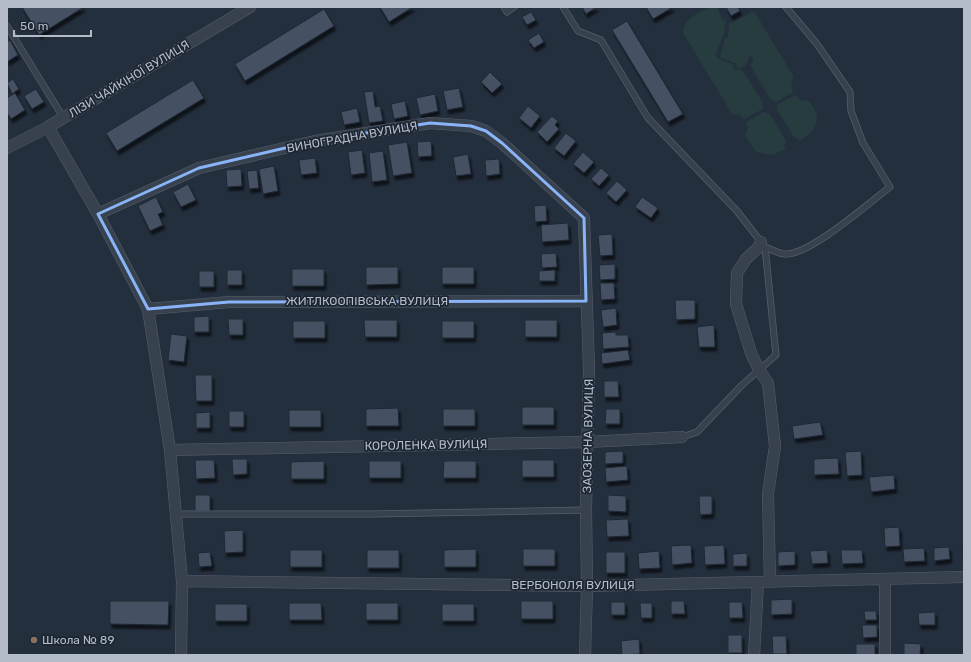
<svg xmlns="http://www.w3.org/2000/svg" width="971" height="662" font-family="Rubik,sans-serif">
  <defs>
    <filter id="shadow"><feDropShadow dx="2" dy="4" stdDeviation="1" flood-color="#0009"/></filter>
  </defs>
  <rect width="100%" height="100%" fill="#242f3e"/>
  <!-- green -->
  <path fill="#263c3f" d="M710,7H717L723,21L726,20L724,33L716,54L717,58L734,65L733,69L742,70L763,103V109L744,119L739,115L732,114L683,33C683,18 699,13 710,7Z
    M754,11L794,77L791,82L793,92L776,102L770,99L750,65L753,62V57L750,56L746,65L740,69L736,67L737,64L720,57L725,38H728L729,24Z
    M795,95L800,100L809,101C812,105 816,111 817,116C818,128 808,136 799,141L797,138L794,137L777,110V105Z
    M764,112L770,114L786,141L784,146L786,149L772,155L756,152L745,135L748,128L746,122Z"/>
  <!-- building -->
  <path fill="#455162" stroke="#1f2835" filter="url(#shadow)" d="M22,7H84L39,35Z
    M380,7H413L389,22Z
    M582,7H597L586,14Z
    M646,7H673L653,19Z
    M726,7H738L740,11L731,16Z
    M324,9L334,26L245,81L235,64Z
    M531,12L536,20L527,25L522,17Z
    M627,21L683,114L668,122L612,30Z
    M539,33L544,42L534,48L528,40Z
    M10,40L18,55L7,62V42Z
    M490,72L502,84L492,93L481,82Z
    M13,79L19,89L12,94L7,83Z
    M193,80L204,98L117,151L106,133Z
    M459,88L463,107L447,110L443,91Z
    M36,89L44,102L32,109L24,96Z
    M373,91L375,107L380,106L383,121L369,123L364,92Z
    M15,93L25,110L11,119L7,113V98Z
    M435,94L438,111L420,115L416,98Z
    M405,101L408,116L394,119L391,104Z
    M528,106L540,116L531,128L519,118Z
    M357,108L360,122L344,125L341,112Z
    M552,116L558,121L555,125L559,129L547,142L537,132Z
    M566,133L576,141L564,156L554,148Z
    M431,141L432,156L418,157L417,142Z
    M407,142L412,173L393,176L388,145Z
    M362,150L365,173L351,175L348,152Z
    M383,151L387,180L372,182L369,153Z
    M583,152L594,162L584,173L573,164Z
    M468,154L471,174L456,176L453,157Z
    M315,158L317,173L301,175L299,160Z
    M499,159L500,174L486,176L485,160Z
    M274,166L278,191L263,194L259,169Z
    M601,168L609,175L599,186L591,179Z
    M241,169L242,186L227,187L226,170Z
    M257,170L259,188L249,189L247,171Z
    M617,181L627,190L616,202L606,193Z
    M188,184L196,200L181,207L173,192Z
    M156,197L163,212L158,214L163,225L150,231L138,206Z
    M642,197L658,208L651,218L635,207Z
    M546,205L547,221L535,222L534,206Z
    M568,223L569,240L542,242L541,225Z
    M612,234L613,255L600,256L598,235Z
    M556,253L557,267L542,268L541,254Z
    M615,264V279L600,280L599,265Z
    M366,267H398V284L366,285Z
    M442,267H474V284H442Z
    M292,269H324V286H292Z
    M227,270H242V285H227Z
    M555,270V281H539V271Z
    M199,271H214V287H199Z
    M600,283H614L615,299L601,300Z
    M675,300H695V319L676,320Z
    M616,308L617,325L603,327L601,310Z
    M209,316V332H194V317Z
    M228,319H243V335H229Z
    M364,320H397V337H365Z
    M525,320H557V337H525Z
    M293,321H325V338H293Z
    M442,321H474V338H442Z
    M714,325L715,347H699L697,327Z
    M616,332V335H628L629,347L603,349L602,333Z
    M171,334L187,336L184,362L168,360Z
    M628,350L630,360L602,364L601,353Z
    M195,375H212V401H196Z
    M604,381H618L619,397H604Z
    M522,407H554V425H522Z
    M398,408L399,426H366V409Z
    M443,409H475V426H443Z
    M606,409H620V424H605Z
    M289,410H321V427H289Z
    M229,411H244V427H229Z
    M210,412V428H196V413Z
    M820,422L823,435L794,439L792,426Z
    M623,451V463L605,464V452Z
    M861,451L862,475L847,476L845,452Z
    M838,458L839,474L814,475V459Z
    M232,459H247V474L233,475Z
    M195,460H214L215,478L196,479Z
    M522,460H554V477H522Z
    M324,461V479H291V462Z
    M369,461H401V478H369Z
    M444,461H476V478H443Z
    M627,466L628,480L606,482L605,468Z
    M894,475L895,489L871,492L869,477Z
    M195,495H210V511H195Z
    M608,495L626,496V512L608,511Z
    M699,496H712V514L700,515Z
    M628,519L629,536L607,537L606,520Z
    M899,527L900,546L885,547L884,528Z
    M243,530V552L225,553L224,531Z
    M962,540H964V559H963Z
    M691,545L692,563L672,565L671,546Z
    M724,545L725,564L705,565L704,546Z
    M949,547L950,559L934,561V548Z
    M924,548L925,561L904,562L903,549Z
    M476,549V567H444V550Z
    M523,549H555V566H523Z
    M290,550H322V567H290Z
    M367,550H399V568H367Z
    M827,550L828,563L812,564L810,551Z
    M841,550H862L863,563L842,564Z
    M659,551L660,568L639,569L638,553Z
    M795,551V565L778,566V552Z
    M210,552L212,566L199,567L198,553Z
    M606,552H625V573H606Z
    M747,553V566H733V554Z
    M792,599V614L771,615V600Z
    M110,601H169L168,625L110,624Z
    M521,601H553V619H521Z
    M671,601H684L685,614H671Z
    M611,602H625V615H611Z
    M729,602H742L743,618H729Z
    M289,603H321L322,620H289Z
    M366,603H398V620H366Z
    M640,603H652V618H641Z
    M215,604H247V621H215Z
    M442,604H474V621H442Z
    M864,611H876L877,620H865Z
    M935,612V625H919L918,613Z
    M862,625H877V637L863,638Z
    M728,635H742V653H728Z
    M772,636H786L787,654H773Z
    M639,639L640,654L622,655L621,641Z
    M904,643L921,644L920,655H904Z
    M856,644H875V655H856Z"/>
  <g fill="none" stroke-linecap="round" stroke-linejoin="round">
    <defs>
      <path id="lane" d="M504,7L507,12L514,7
        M563,7L578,31L601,40L648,118L737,211L765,247L776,355L742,385L697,432L682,437
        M7,26L63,117
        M765,247C771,249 779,254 785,254C809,256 870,202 890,187L863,143L851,111L850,92L817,44L786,7
        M176,514H372L586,510"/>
      <path id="street" d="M48,127L98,214L148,309L170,450L182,581L181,655
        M7,148L48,127L250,7
        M98,214L199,168L315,141L430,123L471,126L486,131L502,143L584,218L589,369L586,510L587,586L585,655
        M761,242L758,248L746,259L737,273L736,304L751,353L759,370L768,383L775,446L768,494L770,582
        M148,309L229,302L586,301
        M170,450L588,442L682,437
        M885,579V655
        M182,581L587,586L964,577
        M754,655L758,583"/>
    </defs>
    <!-- lane casing -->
    <use href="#lane" stroke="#565f6c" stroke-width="7"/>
    <!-- street casing -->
    <use href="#street" stroke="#565f6c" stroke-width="12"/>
    <!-- lane -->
    <use href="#lane" stroke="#38414e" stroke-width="5.5"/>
    <!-- street -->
    <use href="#street" stroke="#38414e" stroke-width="11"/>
  </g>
  <!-- marked area -->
  <path fill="none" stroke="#8ab4f8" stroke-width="3" stroke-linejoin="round" d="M430,123L471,126L486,131L502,143L584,218L586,301L229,302L148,309L98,214L199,168L315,141Z"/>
  <!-- markers -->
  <circle fill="#8d6e63" stroke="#1d2633" stroke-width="1.5" cx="34" cy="640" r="4"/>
  <g text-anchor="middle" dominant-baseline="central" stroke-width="3.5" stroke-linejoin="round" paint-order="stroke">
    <!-- street labels -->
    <g font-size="12" fill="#b4bcc9" stroke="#1d2633">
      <text transform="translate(129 79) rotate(-31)">ЛІЗИ ЧАЙКІНОЇ ВУЛИЦЯ</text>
      <text transform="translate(352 137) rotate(-10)">ВИНОГРАДНА ВУЛИЦЯ</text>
      <text x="367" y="301">ЖИТЛКООПІВСЬКА ВУЛИЦЯ</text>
      <text transform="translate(588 436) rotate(-89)">ЗАОЗЕРНА ВУЛИЦЯ</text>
      <text transform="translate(426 445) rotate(-1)">КОРОЛЕНКА ВУЛИЦЯ</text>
      <text x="573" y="585">ВЕРБОНОЛЯ ВУЛИЦЯ</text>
    </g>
    <!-- poi labels -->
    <g font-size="12" fill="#b4bcc9" stroke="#1d2633" text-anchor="start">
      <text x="42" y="640">Школа № 89</text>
    </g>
  </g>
  <!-- border -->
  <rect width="971" height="662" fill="none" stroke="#b4bcc9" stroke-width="16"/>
  <!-- scale -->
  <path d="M14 30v6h77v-6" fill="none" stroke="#b4bcc9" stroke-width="2"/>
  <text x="20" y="30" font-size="12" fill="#b4bcc9" stroke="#1d2633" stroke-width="3" paint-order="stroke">50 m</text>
</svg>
